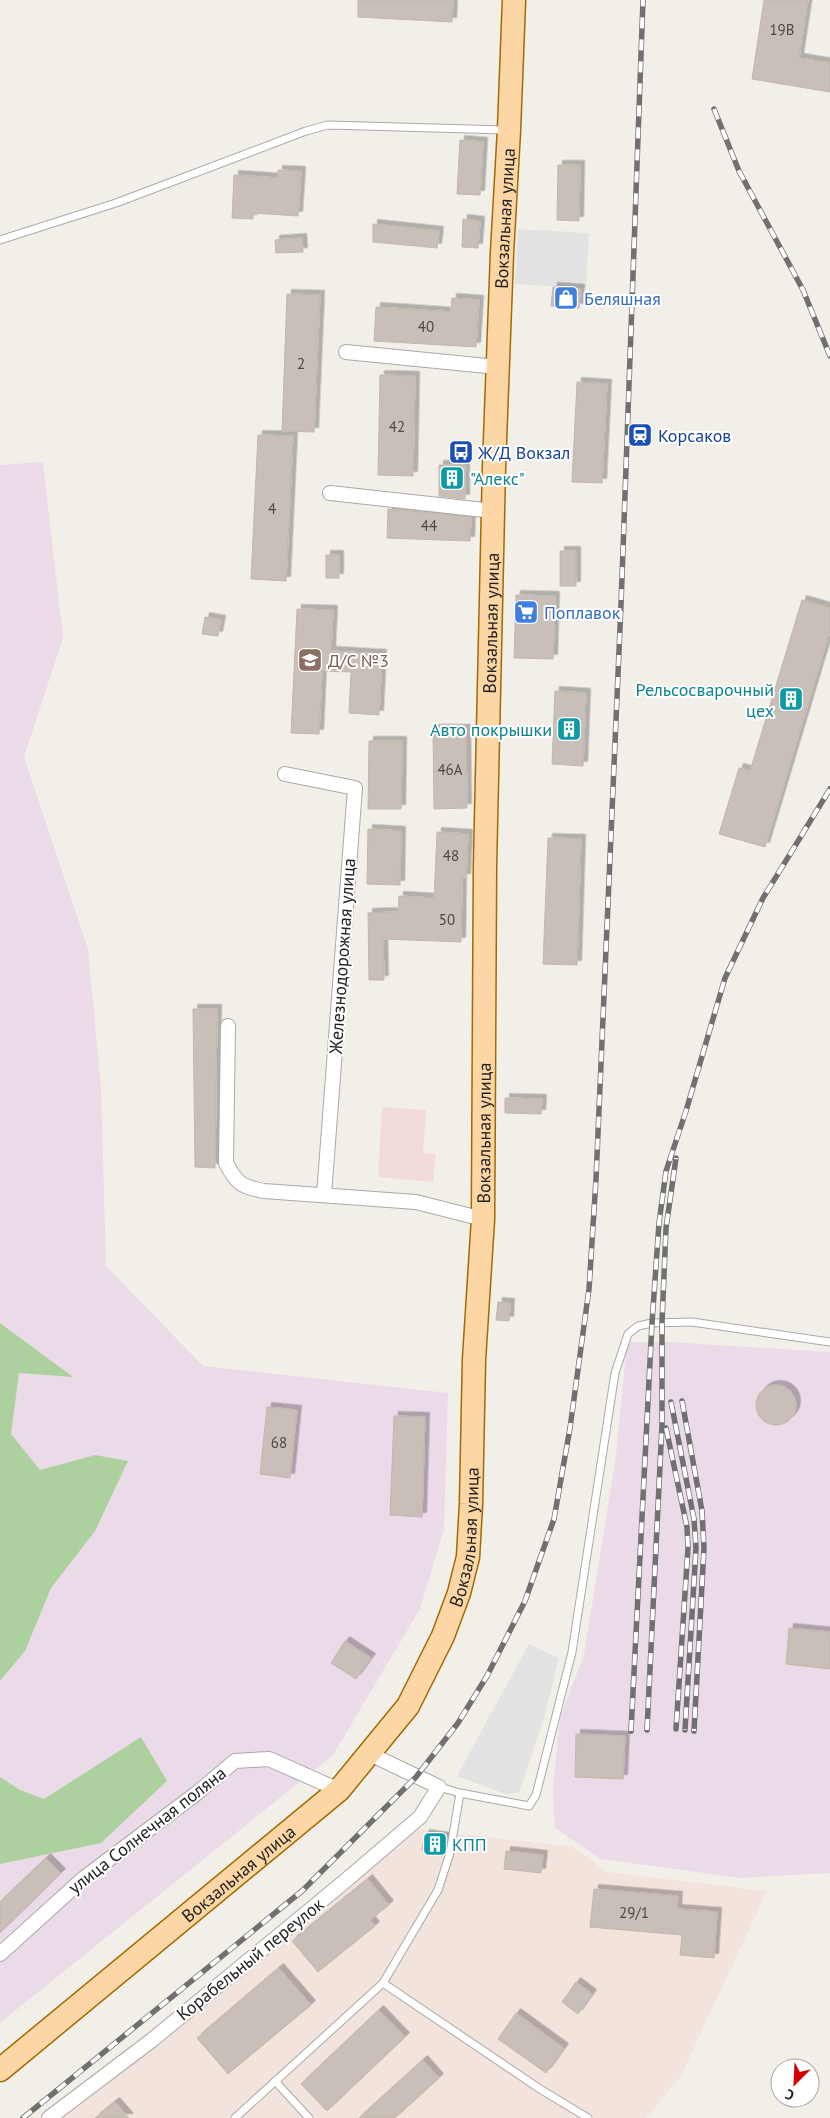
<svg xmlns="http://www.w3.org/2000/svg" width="830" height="2118" font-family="'PT Sans',sans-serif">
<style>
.commercial{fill:#f2dad9}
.industrial{fill:#ebdbe8}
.military{fill:#f3e3dd}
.forest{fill:#add19e}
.parking{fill:#e2e2e2}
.building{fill:#c7bfb8;stroke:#c4b6ab;filter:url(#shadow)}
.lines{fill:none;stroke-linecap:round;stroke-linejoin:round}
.service-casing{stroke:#a9a9a9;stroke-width:9}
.minor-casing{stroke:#a9a9a9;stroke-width:16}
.primary-casing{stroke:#a06b00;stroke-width:25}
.service{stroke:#fff;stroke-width:7}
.minor{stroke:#fff;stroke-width:14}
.primary{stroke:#fcd6a4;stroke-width:22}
.rail-casing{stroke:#707070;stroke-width:5.5}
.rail{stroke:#fff;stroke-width:4;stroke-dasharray:11;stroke-linecap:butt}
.labels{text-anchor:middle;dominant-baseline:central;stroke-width:4;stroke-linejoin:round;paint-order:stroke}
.number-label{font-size:15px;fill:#4b4948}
.street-label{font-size:18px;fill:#222;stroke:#fff}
.shop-label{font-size:18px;fill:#366cbe;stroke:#fff;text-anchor:start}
.transit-label{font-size:18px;fill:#164399;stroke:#fff;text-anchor:start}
.culture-label{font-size:18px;fill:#0d838f;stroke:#fff;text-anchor:start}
.education-label{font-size:18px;fill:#785e54;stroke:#fff;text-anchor:start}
</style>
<defs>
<filter id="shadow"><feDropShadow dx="4.5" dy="-4.5" stdDeviation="0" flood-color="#0004"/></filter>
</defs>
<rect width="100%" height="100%" fill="#f2efe9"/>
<!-- commercial -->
<path class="commercial" d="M382,1107L426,1110L423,1153L436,1154L433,1182L378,1177Z"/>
<!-- industrial -->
<path class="industrial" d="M43,462L63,638L24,757L88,949L101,1088L106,1266L203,1366L448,1393L444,1529L420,1609L333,1755L0,2023V465Z
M627,1342H668L830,1352V1873L741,1878L601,1859L555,1828L553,1788L560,1717L584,1655L616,1456Z"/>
<!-- military -->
<path class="military" d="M418,1829L573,1847L607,1872L767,1891L681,2076L646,2118H58L282,1942Z"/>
<!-- forest -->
<path class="forest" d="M0,1323L73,1377L19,1373L11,1434L40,1470L95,1455L128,1461L95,1531L51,1588L25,1651L0,1681Z
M141,1737L167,1781L101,1843L0,1864V1777L20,1790L44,1799Z"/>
<!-- parking -->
<path class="parking" d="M518,229L589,233L586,288L515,284Z
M529,1644L559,1658L545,1714L519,1793L506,1794L457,1776Z"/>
<!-- building -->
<path class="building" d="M358,0H453L452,22L358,17Z
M764,0H808L799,58L830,63V92L752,79Z
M460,140L483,142L480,195L457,194Z
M558,165H580L579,221L557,220Z
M278,170L301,171L298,216L253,213V219L232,218L234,175L278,178Z
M463,219L480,221L478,248L462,247Z
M373,224L439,231L437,248L373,242Z
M302,238L303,252L276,253L275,240Z
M553,287L580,289L579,308L551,306Z
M287,294L320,295L314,432L282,431Z
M452,298L479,300L476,347L374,341L376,307L451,312Z
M380,375L415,376L413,476L378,475Z
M577,382L607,384L602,483L572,482Z
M258,435L293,436L286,581L251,579Z
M439,465H465V499L439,496Z
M388,509L471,517L470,541L387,538Z
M560,551H576V586H560Z
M326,555H339V578H326Z
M516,595L555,596L553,659L514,658Z
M802,600L830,608V631L765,847L719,834L739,768L750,771Z
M297,609L333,610L331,651L382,654L379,715L349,713L351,672L322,671L319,734L291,733Z
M205,617L221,620L218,636L202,634Z
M555,691L586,693L583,766L552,764Z
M433,729H466L467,808L434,809Z
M369,741H402L401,809H368Z
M368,829L401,831L400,885L367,884Z
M437,832L468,834L466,878H462L461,942L383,939L384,980H369L368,913L398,912L399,896L434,898Z
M548,838L581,839L577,965L543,964Z
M193,1009H217L215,1168L195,1167Z
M505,1098L542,1099L541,1114L505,1113Z
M498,1302L510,1303L509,1321L496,1320Z
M756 1405a20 20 0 1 1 40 0a20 20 0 1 1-40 0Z
M267,1407L297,1410L290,1478L260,1474Z
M394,1416L425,1417L422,1517L390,1515Z
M789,1628L830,1632V1669L786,1664Z
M345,1641L371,1658L356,1679L331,1663Z
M576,1734L625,1736L623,1779L575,1777Z
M425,1834L447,1837L444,1853L422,1850Z
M506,1851L543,1855L541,1873L504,1869Z
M46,1858L61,1873L0,1933V1902Z
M368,1879L389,1905L370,1920L375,1926L318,1972L292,1941Z
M594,1889L678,1896L677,1909L717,1912L714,1958L680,1955L682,1935L590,1927Z
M279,1968L311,2005L228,2074L197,2038Z
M576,1982L592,1994L578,2014L562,2002Z
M379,2010L405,2037L327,2111L301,2084Z
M516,2013L564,2048L546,2073L498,2039Z
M423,2060L439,2078L395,2118H359Z
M115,2102L129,2118H95Z"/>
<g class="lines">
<defs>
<path id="service" d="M0,240L116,203L306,131L328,125L505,130
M460,1793L529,1806L536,1795L572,1652L615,1373L628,1334L638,1326L652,1323L692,1322L830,1342
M383,1983L540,2089L588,2118
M275,2081L309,2118
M235,2118L383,1983L438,1890L450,1853L460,1793L439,1787"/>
<path id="minor" d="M346,352L497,367
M330,493L493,511
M285,774L355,788L324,1195
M228,1026L226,1163C236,1183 242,1187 264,1191L416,1202L483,1219
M0,1954L84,1878L197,1793L235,1761L269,1759L339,1790
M49,2118L152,2040L344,1882L420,1817L439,1787L370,1754"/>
<g id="primary">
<path id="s1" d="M0,2070L339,1790L408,1706L443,1636L459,1593L468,1557L471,1504L474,1360L483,1219L485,866L494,467L502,253L509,130L514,0"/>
</g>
</defs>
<!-- service casing -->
<use href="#service" class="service-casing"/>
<!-- minor casing -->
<use href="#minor" class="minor-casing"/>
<!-- primary casing -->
<use href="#primary" class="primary-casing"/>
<!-- service -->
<use href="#service" class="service"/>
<!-- minor -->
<use href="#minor" class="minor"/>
<!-- primary -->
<use href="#primary" class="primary"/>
<defs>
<path id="rail" d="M714,109L739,171L803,290L830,356
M682,1401L702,1511L704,1548L694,1731
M671,1402L694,1519L696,1548L685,1730
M666,1428L687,1527L688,1548L676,1729
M647,1730L662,1425V1322L666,1228L676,1158
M631,1731L652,1323L659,1223L666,1171L686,1111L725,978L763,898L830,789
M23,2118L302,1891L416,1777L458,1723L487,1676L525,1601L554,1519L570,1428L589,1289L596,1179L621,605L643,0"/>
</defs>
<!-- rail casing -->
<use href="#rail" class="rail-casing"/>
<!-- rail -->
<use href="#rail" class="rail"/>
</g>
<!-- icons -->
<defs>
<symbol id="shop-square" viewBox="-11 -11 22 22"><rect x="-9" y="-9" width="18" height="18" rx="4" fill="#3f7fe0" stroke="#fff"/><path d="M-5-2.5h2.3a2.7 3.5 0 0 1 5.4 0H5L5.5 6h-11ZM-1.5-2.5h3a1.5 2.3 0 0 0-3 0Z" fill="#fff"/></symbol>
<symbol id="station-square" viewBox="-11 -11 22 22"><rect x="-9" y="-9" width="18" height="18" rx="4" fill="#1a4fb4" stroke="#fff"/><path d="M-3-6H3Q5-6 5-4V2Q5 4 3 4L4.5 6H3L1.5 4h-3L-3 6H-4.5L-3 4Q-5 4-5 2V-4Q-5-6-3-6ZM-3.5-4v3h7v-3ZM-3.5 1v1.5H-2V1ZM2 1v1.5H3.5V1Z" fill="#fff"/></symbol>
<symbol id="bus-square" viewBox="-11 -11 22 22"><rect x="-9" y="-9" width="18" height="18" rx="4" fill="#1a4fb4" stroke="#fff"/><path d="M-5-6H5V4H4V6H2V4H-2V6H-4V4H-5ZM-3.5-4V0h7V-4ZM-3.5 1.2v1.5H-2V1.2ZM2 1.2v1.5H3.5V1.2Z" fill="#fff"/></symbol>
<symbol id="building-square" viewBox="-11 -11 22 22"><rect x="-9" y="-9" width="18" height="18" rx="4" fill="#0f9aa8" stroke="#fff"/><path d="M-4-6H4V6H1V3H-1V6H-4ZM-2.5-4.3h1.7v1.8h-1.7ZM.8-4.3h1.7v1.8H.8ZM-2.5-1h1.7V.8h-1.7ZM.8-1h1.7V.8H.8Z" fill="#fff"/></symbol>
<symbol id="supermarket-square" viewBox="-11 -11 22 22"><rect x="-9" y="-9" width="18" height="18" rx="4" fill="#3f7fe0" stroke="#fff"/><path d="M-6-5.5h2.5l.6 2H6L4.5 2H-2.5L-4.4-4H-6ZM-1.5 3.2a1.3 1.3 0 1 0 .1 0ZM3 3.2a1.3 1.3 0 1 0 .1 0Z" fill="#fff"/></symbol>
<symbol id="school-square" viewBox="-11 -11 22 22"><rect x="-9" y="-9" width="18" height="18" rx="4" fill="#8d6e63" stroke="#fff"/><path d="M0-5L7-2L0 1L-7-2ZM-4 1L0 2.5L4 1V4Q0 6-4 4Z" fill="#fff"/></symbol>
</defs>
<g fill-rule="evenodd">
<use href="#shop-square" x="552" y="284" width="28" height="28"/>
<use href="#station-square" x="626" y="421" width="28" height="28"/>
<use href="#bus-square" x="447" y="438" width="28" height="28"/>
<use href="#building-square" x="438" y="464" width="28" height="28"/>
<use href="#supermarket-square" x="512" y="598" width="28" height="28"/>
<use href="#school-square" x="296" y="646" width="28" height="28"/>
<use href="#building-square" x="777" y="685" width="28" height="28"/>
<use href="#building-square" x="555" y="715" width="28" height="28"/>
<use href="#building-square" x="421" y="1830" width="28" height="28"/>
</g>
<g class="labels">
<!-- number labels -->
<g class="number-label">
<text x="782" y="29">19В</text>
<text x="426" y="326">40</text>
<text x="301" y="363">2</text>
<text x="397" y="426">42</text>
<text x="272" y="508">4</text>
<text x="429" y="525">44</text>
<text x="450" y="769">46А</text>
<text x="451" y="855">48</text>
<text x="447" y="919">50</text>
<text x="279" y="1442">68</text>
<text x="634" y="1912">29/1</text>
</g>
<!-- street labels -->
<g class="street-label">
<text stroke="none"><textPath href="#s1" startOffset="2049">Вокзальная улица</textPath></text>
<text stroke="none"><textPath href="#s1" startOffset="1644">Вокзальная улица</textPath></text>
<text transform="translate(342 956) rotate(-86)">Железнодорожная улица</text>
<text stroke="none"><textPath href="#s1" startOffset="1134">Вокзальная улица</textPath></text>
<text stroke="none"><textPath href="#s1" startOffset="729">Вокзальная улица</textPath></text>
<text transform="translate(147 1830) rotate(-38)">улица Солнечная поляна</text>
<text stroke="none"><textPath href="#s1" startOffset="309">Вокзальная улица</textPath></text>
<text transform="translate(250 1959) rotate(-39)">Корабельный переулок</text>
</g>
<!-- shop labels -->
<g class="shop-label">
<text x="584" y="298">Беляшная</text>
<text x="544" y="612">Поплавок</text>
</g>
<!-- transit labels -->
<g class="transit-label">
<text x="658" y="435">Корсаков</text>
<text x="478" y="452">Ж/Д Вокзал</text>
</g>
<!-- culture labels -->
<g class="culture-label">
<text x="470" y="478">"Алекс"</text>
<text x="774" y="689" text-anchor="end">Рельсосварочный<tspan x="774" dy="21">цех</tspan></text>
<text x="552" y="729" text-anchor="end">Авто покрышки</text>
<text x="452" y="1844">КПП</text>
</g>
<!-- education labels -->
<g class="education-label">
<text x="328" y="660">Д/С №3</text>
</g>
</g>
<!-- north arrow -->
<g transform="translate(795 2083) rotate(204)"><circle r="24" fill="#ffffff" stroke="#a7a7a7"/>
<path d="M0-4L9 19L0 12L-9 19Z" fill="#d40000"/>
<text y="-8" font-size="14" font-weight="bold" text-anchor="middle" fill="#222222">С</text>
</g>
</svg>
